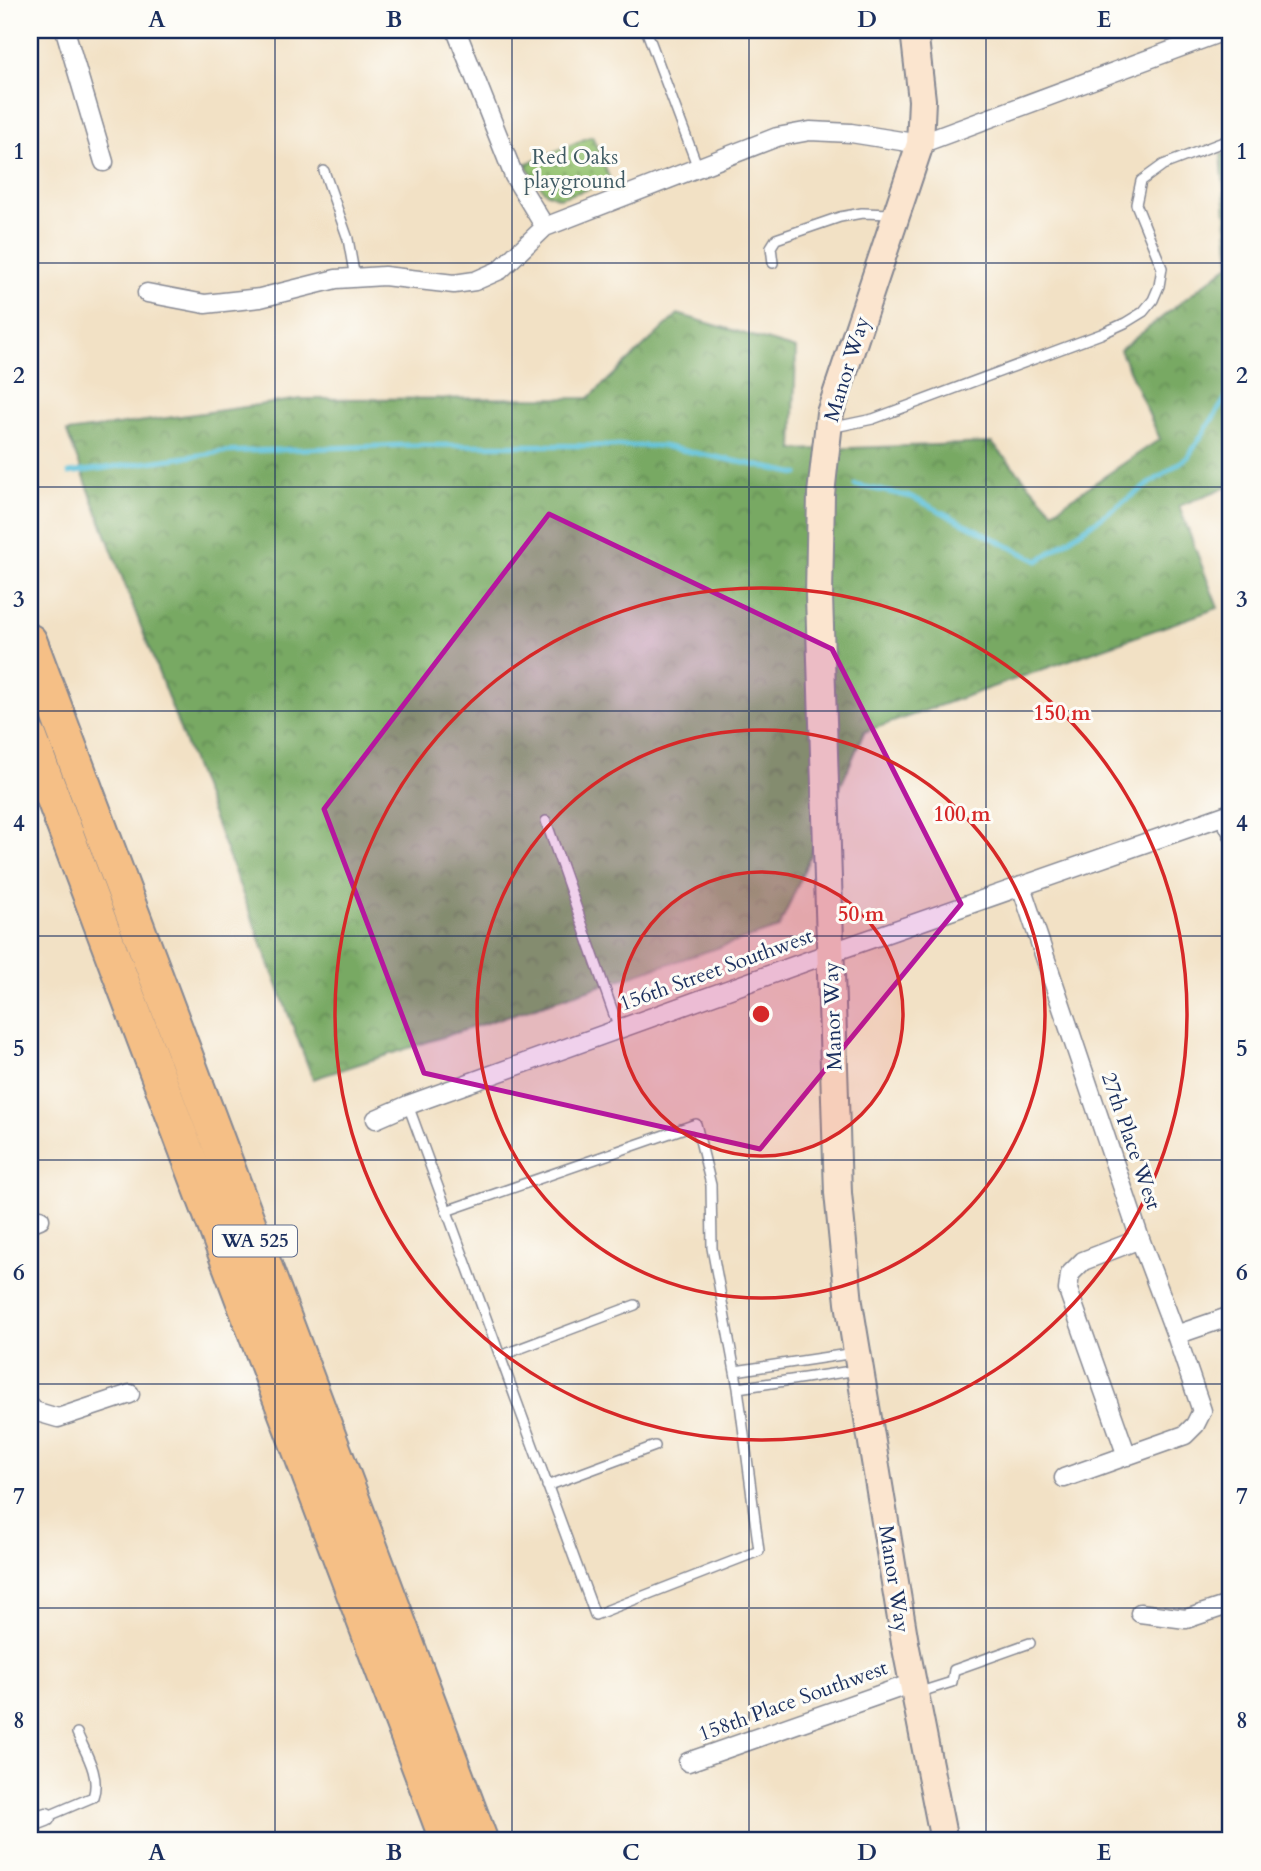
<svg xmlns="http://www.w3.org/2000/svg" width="1261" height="1871" font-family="Cardo,serif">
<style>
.grass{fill:url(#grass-dots);stroke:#587968;stroke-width:2}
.forest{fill:url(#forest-crowns);stroke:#4a6c60;stroke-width:2}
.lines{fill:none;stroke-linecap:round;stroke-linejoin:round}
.stream{stroke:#5bc0d9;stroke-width:5}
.lane-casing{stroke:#868892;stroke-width:12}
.street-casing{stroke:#868892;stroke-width:21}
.secondary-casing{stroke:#868892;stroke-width:30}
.highway-casing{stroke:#868892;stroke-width:37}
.lane{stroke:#fff;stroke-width:9}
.street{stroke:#fff;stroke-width:18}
.secondary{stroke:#fbe5cf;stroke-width:26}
.highway{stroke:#f5bf86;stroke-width:33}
.marked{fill:#b5179e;fill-opacity:0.2;stroke:#b5179e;stroke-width:5;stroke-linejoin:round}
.grid{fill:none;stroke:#1b2f5e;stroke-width:2;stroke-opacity:0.55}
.ring{fill:none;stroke:#d62828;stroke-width:3.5}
.labels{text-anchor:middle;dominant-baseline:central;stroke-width:6;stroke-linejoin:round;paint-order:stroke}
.shield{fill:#fdfcf7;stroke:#5f6c8c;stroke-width:2}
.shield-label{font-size:19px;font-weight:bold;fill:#1b2f5e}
.park-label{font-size:21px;fill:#405b64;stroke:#fdfcf7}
.street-label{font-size:21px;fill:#1b2f5e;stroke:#fdfcf7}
.centre{fill:#d62828;stroke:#fdfcf7;stroke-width:3.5}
.ring-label{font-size:21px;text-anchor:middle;font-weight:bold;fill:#d62828;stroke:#fdfcf7;stroke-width:6;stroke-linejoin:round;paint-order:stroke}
.neatline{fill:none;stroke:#1b2f5e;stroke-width:2.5}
.grid-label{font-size:23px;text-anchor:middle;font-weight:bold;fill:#1b2f5e}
</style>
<defs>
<pattern id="grass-dots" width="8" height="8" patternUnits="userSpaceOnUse" patternTransform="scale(1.75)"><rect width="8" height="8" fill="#95c371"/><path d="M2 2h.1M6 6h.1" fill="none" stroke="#799f60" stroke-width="1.8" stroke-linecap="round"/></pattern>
<pattern id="forest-crowns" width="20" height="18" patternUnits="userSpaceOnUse" patternTransform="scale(1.75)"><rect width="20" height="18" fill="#78a963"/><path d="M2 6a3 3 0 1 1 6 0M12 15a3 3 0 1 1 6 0" fill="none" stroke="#628a55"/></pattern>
</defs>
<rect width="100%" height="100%" fill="#fdfcf7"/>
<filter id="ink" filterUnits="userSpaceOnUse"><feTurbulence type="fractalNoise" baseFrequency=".0143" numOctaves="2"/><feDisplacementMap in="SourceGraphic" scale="14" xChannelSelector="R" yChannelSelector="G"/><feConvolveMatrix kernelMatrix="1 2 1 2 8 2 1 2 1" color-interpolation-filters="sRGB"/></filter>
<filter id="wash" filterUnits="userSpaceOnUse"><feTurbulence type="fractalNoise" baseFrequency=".00686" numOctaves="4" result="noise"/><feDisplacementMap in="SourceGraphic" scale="28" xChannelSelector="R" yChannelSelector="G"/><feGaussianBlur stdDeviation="1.57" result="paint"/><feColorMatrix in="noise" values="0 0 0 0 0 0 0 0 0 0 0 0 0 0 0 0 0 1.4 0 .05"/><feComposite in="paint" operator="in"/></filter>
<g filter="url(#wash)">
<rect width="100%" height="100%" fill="#f2e1c5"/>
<!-- grass -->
<path class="grass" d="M592,136L611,182L559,198L545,192L525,164Z"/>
<!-- forest -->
<path class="forest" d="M1221,154H1231V485L1179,506L1218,608L864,732L779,928L313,1079L67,432L301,399L589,398L678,314L796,349L793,450L992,443L1053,511L1160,439L1120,350L1230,264Z"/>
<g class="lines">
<!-- stream -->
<path class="stream" d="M69,473L222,452L407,445L662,446L798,474
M855,485L912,497L1038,561L1188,457L1231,390"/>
</g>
</g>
<g filter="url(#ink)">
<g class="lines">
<defs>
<path id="lane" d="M647,32L698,168
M324,171L348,239L355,278
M773,263L771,247L776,239L840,217L862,213L892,214
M830,428L873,419L1101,334L1125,323L1143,312L1153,300L1159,286L1162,268L1136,204L1141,181L1163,165L1231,139
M1219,817L1231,840
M546,821L619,1029
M408,1105L595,1615L759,1551L738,1388L712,1248L711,1185L696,1124L446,1211
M500,1356L635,1305
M735,1371L855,1353
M738,1388L858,1370
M547,1486L655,1446
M917,1693L952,1682L954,1670L1030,1643
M46,1817L93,1797C101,1776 85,1752 77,1733"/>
<path id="street" d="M65,30L104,162
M456,30L514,176L545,227
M147,293L205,304L260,298L336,279L384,276L454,284L475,281L500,270L545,227L777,137L810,131L851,133L920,144L1227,30
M1021,886L1140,1239L1176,1335L1202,1411L1195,1425L1185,1435L1064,1478
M376,1119L408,1105L830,953L1231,813
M30,1223L40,1219
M1176,1335L1231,1316
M30,1406L34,1411L58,1418L130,1394
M1127,1456L1068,1290L1070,1274L1083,1261L1140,1239
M1140,1613L1186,1619L1231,1604
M688,1762L913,1683
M30,1823L46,1817"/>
<path id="secondary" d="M914,30L922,100L920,144L830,413L821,494L819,596L838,1193L849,1303L905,1643L944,1841"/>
<path id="highway" d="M30,641L481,1841
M30,737L447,1841"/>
</defs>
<!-- lane casing -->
<use href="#lane" class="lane-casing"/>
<!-- street casing -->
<use href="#street" class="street-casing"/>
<!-- secondary casing -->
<use href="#secondary" class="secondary-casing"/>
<!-- highway casing -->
<use href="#highway" class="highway-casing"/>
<!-- lane -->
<use href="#lane" class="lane"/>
<!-- street -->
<use href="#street" class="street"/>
<!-- secondary -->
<use href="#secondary" class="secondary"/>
<!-- highway -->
<use href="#highway" class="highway"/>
</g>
</g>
<!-- marked area -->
<path class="marked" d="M549,514L832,649L961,904L760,1149L424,1073L324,809Z"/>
<!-- grid -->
<path class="grid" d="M275,30V1841M512,30V1841M749,30V1841M986,30V1841M30,263H1231M30,487H1231M30,711H1231M30,936H1231M30,1160H1231M30,1384H1231M30,1608H1231"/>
<!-- distance rings -->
<circle cx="761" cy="1014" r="142" fill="#d62828" fill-opacity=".12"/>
<g class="ring">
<circle cx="761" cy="1014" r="142"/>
<circle cx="761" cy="1014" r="284"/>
<circle cx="761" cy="1014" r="426"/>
</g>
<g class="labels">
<!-- shield labels -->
<rect class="shield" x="213" y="1225.5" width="84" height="31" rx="5"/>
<g class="shield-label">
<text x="255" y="1241">WA 525</text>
</g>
<!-- park labels -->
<g class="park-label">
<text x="575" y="157">Red Oaks<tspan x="575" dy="24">playground</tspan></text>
</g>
<!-- street labels -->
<g class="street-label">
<text transform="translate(847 369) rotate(-73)">Manor Way</text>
<text transform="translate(716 970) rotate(-20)">156th Street Southwest</text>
<text transform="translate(833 1016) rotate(-92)">Manor Way</text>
<text transform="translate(1131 1141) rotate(71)">27th Place West</text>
<text transform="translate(894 1579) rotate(81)">Manor Way</text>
<text transform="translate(793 1701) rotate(-20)">158th Place Southwest</text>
</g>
</g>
<circle cx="761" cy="1014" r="10" class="centre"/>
<g class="ring-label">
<text x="1062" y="720">150 m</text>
<text x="962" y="821">100 m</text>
<text x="861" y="921">50 m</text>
</g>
<!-- margin -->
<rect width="1261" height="1871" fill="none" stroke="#fdfcf7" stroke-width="77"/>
<rect x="38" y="38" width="1184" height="1794" class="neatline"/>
<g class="grid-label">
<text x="157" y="27">A</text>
<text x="394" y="27">B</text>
<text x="631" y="27">C</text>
<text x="867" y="27">D</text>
<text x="1104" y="27">E</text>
<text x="19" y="159">1</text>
<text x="1242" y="159">1</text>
<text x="19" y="383">2</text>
<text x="1242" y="383">2</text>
<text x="19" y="607">3</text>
<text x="1242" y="607">3</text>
<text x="19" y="831">4</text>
<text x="1242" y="831">4</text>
<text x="19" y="1056">5</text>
<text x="1242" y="1056">5</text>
<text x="19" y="1280">6</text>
<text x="1242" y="1280">6</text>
<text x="19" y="1504">7</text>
<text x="1242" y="1504">7</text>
<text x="19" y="1728">8</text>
<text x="1242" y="1728">8</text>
<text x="157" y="1860">A</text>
<text x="394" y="1860">B</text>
<text x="631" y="1860">C</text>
<text x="867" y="1860">D</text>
<text x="1104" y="1860">E</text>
</g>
</svg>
